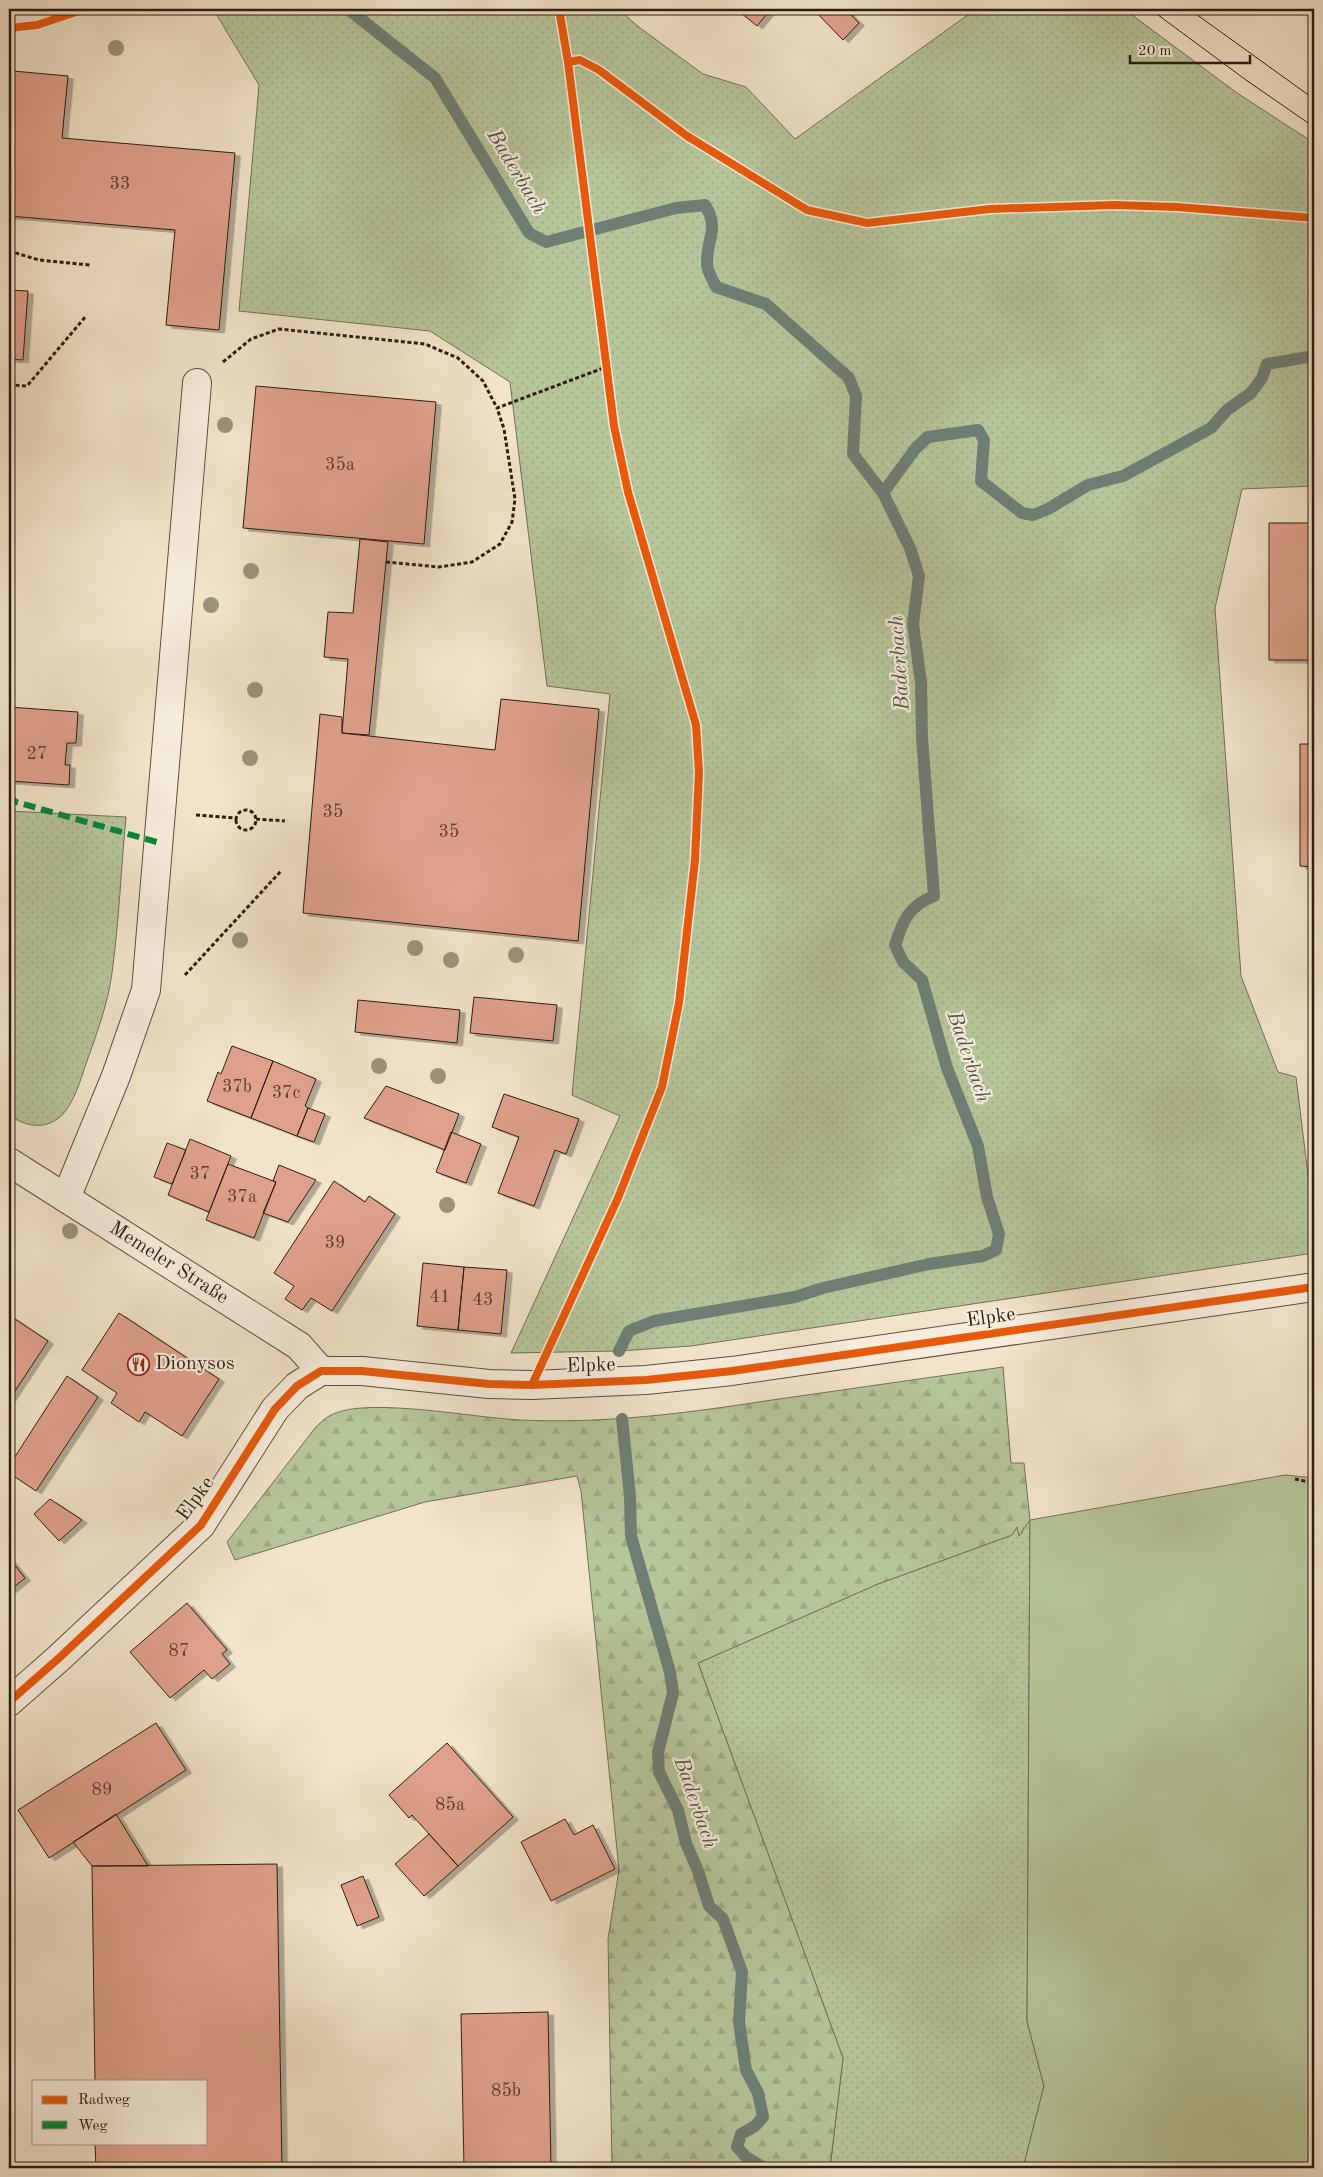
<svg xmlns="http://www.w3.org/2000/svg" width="1323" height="2177" font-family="'Old Standard TT',serif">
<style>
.grass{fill:url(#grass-dots);stroke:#717154}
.forest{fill:url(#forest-firs);stroke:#717154}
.garden{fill:#b6c59a;stroke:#717154}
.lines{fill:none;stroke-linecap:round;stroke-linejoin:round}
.stream{stroke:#6f7e75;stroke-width:12}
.building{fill:#e0a18c;stroke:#2c1d0e;filter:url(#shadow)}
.minor-casing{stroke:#5e4f3d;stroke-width:30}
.path{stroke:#2c1d0e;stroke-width:3;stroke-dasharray:4 2.5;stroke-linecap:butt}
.minor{stroke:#f7eddd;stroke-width:28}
.tram{stroke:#2c1d0e;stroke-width:1}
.quiet{stroke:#00873e;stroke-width:6;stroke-dasharray:12 6;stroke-linecap:butt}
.cycleway-casing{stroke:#f7eddd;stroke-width:11}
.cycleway{stroke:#e8590c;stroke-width:8}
.tree{fill:#9c927a}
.labels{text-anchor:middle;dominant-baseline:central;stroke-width:4.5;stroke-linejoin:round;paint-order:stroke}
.number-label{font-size:18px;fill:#593e2e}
.street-label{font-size:20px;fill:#2c1d0e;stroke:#f7eddd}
.poi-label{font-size:20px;fill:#2c1d0e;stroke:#f7eddd;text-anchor:start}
.water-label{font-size:21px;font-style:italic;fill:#53554a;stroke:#f7eddd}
</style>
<defs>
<pattern id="grass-dots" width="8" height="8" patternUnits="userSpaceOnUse" patternTransform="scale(1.25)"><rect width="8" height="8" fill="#b6c59a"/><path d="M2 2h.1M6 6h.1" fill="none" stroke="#9da984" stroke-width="1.8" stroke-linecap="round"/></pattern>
<pattern id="forest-firs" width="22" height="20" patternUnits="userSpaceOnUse" patternTransform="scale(1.25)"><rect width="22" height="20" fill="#b6c59a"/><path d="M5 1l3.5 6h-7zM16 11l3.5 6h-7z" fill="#9da984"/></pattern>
<filter id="shadow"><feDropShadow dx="5.5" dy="3" stdDeviation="0" flood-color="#0004"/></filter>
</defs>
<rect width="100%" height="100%" fill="#f2e4ca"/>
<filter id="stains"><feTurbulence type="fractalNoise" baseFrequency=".004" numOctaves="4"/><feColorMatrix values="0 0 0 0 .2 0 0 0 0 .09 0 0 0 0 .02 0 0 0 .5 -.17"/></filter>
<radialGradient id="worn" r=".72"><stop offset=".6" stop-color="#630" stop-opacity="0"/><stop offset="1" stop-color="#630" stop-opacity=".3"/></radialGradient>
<!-- grass -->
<path class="grass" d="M213,9H618L640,28L703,74L746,87L795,139L976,9H1124L1237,93L1314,143V486L1242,489L1215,608L1241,976L1278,1072L1296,1077L1314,1224V1253L691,1346L619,1351L511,1353L620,1116L572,1095L610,694L547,686L510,382L430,331L239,311L259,85Z
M9,811L126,817C121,869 119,922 112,973C108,1003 97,1033 87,1061C81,1078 74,1104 61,1116C44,1131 25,1126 9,1115Z
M1030,1520L1027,2021L1044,2086L1023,2168H830L843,2058L698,1663L878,1584L1012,1535L1017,1527L1019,1535Z"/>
<!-- forest -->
<path class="forest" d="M1003,1367L1011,1463H1024L1030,1520L1019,1536L1017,1527L1012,1535L878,1584L698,1663L843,2058L830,2168H612L608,1939L619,1870L581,1491L577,1476L425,1502L235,1560L227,1542L315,1428C320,1423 326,1417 333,1414C370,1397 475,1418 520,1420C605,1424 688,1413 772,1400C849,1389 926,1378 1003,1367Z"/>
<!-- garden -->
<path class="garden" d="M1285,1475L1314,1478V2168H1023L1044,2086L1027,2021L1030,1520Z"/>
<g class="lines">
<!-- stream -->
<path class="stream" d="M348,9L435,78L529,233L546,242L676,208L705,205C720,229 706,240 707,264C707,271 713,280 716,287L766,304L849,378L856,396L853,454L883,493L910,548L919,576L913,624L921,682L922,738L934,896C909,906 903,920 895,945L903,962L922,980L947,1068L978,1146L987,1197L999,1234L996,1250L983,1256L929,1264L823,1288L795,1297L654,1321L629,1331L619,1351
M883,493L915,449L928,437L978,430L984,440L981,481L1022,513L1033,515L1048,509L1088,485L1123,476L1211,428L1227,410L1251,393L1262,378L1267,364L1314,356
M622,1419L630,1496L631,1536L670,1672L673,1693L658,1752L659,1772L678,1810L686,1843L698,1871L709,1906L723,1919L742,1972L739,2022L746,2070L758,2093L763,2117L755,2126L741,2134L737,2147L746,2157L764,2168"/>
</g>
<!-- building -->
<path class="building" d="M736,9H771L757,26Z
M813,9H845L859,23L843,40Z
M13,71L68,76L62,138L235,153L219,330L166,325L175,230L9,216V116Z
M9,290L28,291L23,360L9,359Z
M256,386L436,402L424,544L243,528Z
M1269,523H1314V660H1269Z
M360,539L388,542L369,735L342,733L348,659L324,657L328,612L353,613Z
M501,699L599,709L578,941L303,913L320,714L342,717V733L495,750Z
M9,707L78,712L76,743H67L65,765H70L69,785L9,781Z
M1300,744H1314V867L1300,866Z
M1312,964H1314V1038H1311Z
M474,997L557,1005L553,1041L470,1033Z
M358,1000L460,1010L457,1043L355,1032Z
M232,1046L273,1061L251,1118L207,1101L218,1072L221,1074Z
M273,1061L316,1079L305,1106L308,1108L297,1136L251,1118Z
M386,1086L459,1114L445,1150L364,1118Z
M504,1094L579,1119L566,1154L555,1150L534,1206L498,1193L519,1137L492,1127Z
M308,1108L325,1114L314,1142L297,1136Z
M451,1132L481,1144L466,1183L436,1172Z
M190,1139L231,1156L209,1212L168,1195Z
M167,1143L186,1150L172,1184L154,1177Z
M228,1164L276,1182L254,1238L206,1220Z
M279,1165L316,1180L288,1222L263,1213L276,1182L273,1181Z
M334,1181L365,1202L369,1196L395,1214L332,1311L311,1298L302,1310L285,1299L294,1286L274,1273Z
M423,1263L464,1267L458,1330L417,1326Z
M464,1267L507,1270L501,1334L458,1330Z
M119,1313L219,1379L182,1436L145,1412L139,1422L111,1403L117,1393L82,1370Z
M9,1315L48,1341L9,1400Z
M67,1376L98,1397L36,1491L9,1473V1466Z
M50,1499L82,1520L59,1541L34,1514Z
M9,1558L25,1578L9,1591Z
M187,1603L227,1650L222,1654L230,1664L212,1679L204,1670L170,1698L130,1652Z
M156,1723L186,1770L49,1858L18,1810Z
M447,1743L513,1817L458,1866L412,1815L409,1818L389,1795Z
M116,1814L148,1866H92L73,1842Z
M565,1819L574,1835L593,1825L615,1869L551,1901L521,1842Z
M429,1834L458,1866L424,1896L395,1864Z
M277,1864L282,2168H96L95,2143H206V2081H95L92,1866Z
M363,1876L379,1917L357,1926L341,1885Z
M548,2012L551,2168H464L461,2014Z"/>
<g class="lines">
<defs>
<g id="minor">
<path id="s1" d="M9,1162L299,1346L321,1371"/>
<path d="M66,1198L116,1076L146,990L197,383"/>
<path d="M9,1702L59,1658L201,1525L275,1409L297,1386L321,1371H362L489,1384L532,1385L646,1380L732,1371L1314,1287"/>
</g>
</defs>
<!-- minor casing -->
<use href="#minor" class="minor-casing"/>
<!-- path -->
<path class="path" d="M9,251L39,260L90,265
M223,362L251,339L279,329L425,344L458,358L483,381L497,408L606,367
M9,385L27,386L86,316
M386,562L439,567L472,562L500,544L512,522L515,499L504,429L497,408
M236 820a10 10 0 1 1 20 0a10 10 0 1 1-20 0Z
M196,815L235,818
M256,819L285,821
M185,975L281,871
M1295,1479L1314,1483"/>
<!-- minor -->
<use href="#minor" class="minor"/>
<!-- tram -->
<path class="tram" d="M1150,9L1246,80L1314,127
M1189,9L1314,99"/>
<!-- quiet -->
<path class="quiet" d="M9,795L16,802L160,843"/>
<defs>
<path id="cycleway" d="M9,28L37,25L85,9
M568,62L580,60L599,70L687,136L807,210L867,223L990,209L1115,205L1177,207L1314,218
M532,1385L618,1198L662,1087L679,1003L695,860L699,772L696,725L628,492L614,426L568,62L559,9
M9,1702L59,1658L201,1525L275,1409L297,1386L321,1371H362L489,1384L532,1385L646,1380L732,1371L1314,1287"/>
</defs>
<!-- cycleway casing -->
<use href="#cycleway" class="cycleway-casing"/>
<!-- cycleway -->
<use href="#cycleway" class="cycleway"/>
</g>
<!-- trees -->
<g class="tree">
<circle cx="116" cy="48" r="8"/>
<circle cx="225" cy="425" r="8"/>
<circle cx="251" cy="571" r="8"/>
<circle cx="211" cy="605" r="8"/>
<circle cx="255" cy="690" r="8"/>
<circle cx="250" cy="758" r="8"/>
<circle cx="240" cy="940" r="8"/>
<circle cx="415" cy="948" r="8"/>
<circle cx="516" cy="955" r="8"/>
<circle cx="451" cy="960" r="8"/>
<circle cx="379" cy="1066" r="8"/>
<circle cx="438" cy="1076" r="8"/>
<circle cx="447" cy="1205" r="8"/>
<circle cx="70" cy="1231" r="8"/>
</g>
<!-- icons -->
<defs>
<symbol id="restaurant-ring" viewBox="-11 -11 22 22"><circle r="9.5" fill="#f7eddd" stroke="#8f2418" stroke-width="1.5"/><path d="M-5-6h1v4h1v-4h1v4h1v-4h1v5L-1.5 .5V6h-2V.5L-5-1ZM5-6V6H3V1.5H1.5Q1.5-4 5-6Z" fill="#8f2418"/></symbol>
</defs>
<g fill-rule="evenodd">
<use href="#restaurant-ring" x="126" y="1352" width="25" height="25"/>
</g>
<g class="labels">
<!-- number labels -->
<g class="number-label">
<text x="120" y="184">33</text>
<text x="340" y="465">35a</text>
<text x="37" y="754">27</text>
<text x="333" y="812">35</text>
<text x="449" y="832">35</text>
<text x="237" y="1087">37b</text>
<text x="286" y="1093">37c</text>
<text x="200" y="1174">37</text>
<text x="242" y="1197">37a</text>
<text x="335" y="1243">39</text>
<text x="440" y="1297">41</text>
<text x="483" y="1300">43</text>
<text x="179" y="1651">87</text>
<text x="102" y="1790">89</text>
<text x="450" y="1805">85a</text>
<text x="506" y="2091">85b</text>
</g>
<!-- street labels -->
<g class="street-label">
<text stroke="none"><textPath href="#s1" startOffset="189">Memeler Straße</textPath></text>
<text transform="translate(991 1318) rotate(-8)">Elpke</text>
<text transform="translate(591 1366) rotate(-2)">Elpke</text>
<text transform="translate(196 1499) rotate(-54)">Elpke</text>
</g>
<!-- poi labels -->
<g class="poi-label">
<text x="155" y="1364">Dionysos</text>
</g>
<!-- water labels -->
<g class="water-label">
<text transform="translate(516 172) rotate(59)">Baderbach</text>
<text transform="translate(900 663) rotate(-94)">Baderbach</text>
<text transform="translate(968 1057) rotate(71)">Baderbach</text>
<text transform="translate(695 1803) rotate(71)">Baderbach</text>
</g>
</g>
<!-- margin -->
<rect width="1323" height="2177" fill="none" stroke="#f2e4ca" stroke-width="30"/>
<rect x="10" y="10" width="1303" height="2157" fill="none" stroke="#2c1d0e" stroke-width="2.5"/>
<rect x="15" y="15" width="1293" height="2147" fill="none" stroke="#2c1d0e"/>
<!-- legend -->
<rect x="32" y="2080" width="175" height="65" fill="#f7eddd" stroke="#a69a8a"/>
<rect x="42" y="2096" width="25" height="8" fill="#e8590c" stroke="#a69a8a"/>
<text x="78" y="2104" font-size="15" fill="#2c1d0e">Radweg</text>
<rect x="42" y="2121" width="25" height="8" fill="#00873e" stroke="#a69a8a"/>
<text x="78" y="2130" font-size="15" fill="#2c1d0e">Weg</text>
<!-- scale -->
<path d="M1130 55v8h120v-8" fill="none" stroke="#2c1d0e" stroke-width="2.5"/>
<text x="1138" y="55" font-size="15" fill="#2c1d0e" stroke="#f7eddd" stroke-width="4" paint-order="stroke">20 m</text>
<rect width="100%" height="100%" filter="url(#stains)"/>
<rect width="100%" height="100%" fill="url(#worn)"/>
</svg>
